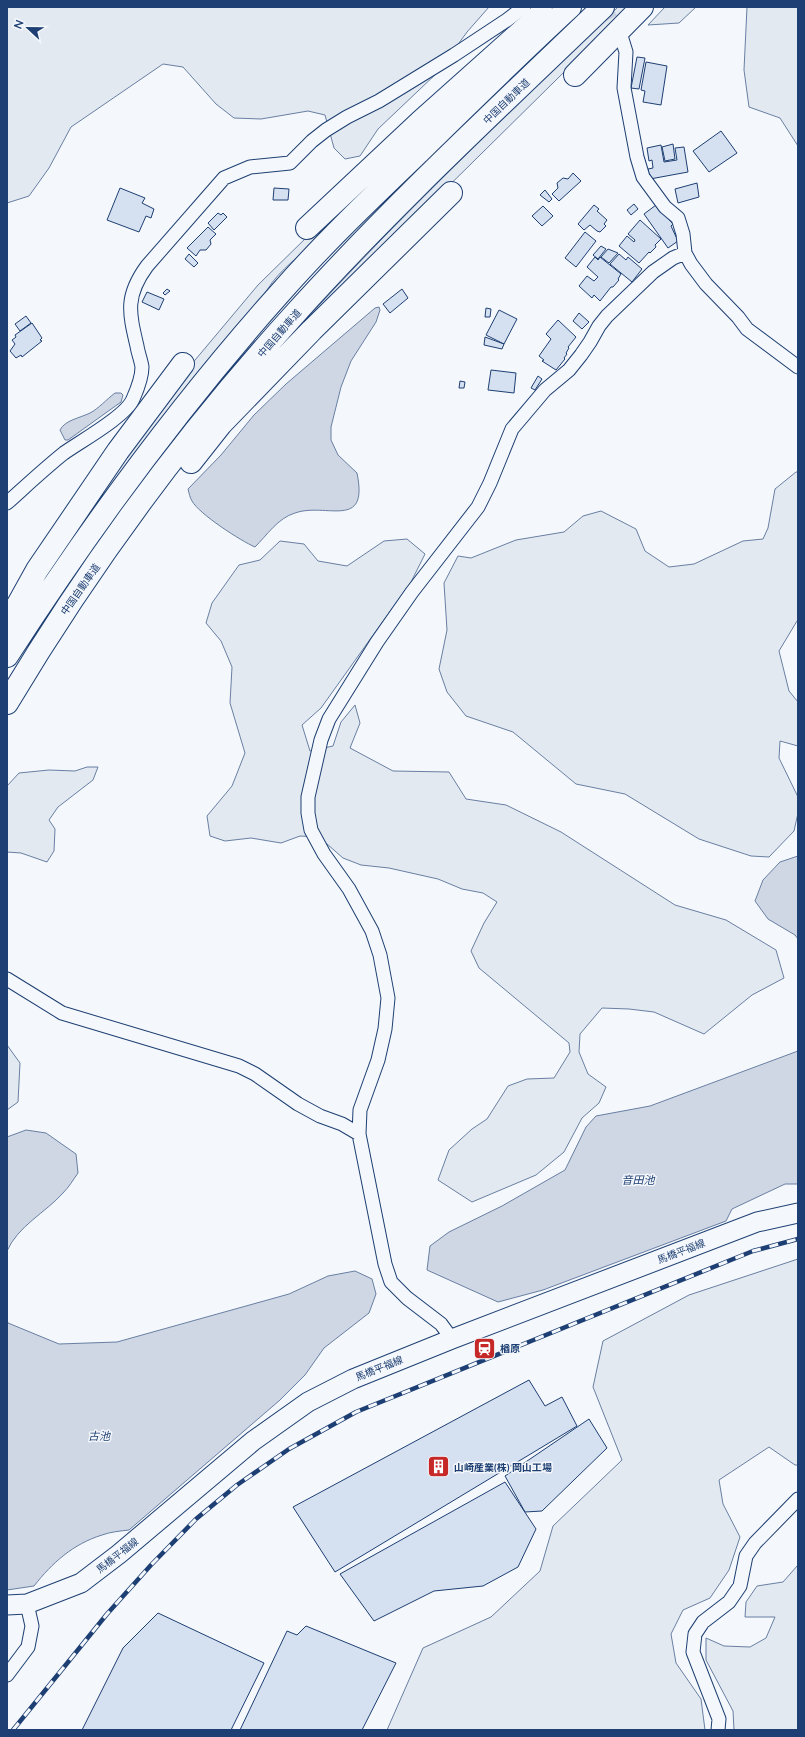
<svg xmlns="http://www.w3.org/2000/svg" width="805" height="1737" font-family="Lato,'Noto Sans JP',sans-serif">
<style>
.green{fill:#e3e9f0;stroke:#687fa3}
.water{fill:#cfd7e4;stroke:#687fa3}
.building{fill:#d5e0f0;stroke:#1d3f73}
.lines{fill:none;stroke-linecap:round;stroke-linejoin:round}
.street-tunnel{stroke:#c9d2e0;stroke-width:13;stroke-dasharray:13 6;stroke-linecap:butt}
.street-casing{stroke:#1d3f73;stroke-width:15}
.secondary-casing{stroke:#1d3f73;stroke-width:21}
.highway-casing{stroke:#1d3f73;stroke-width:24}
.street{stroke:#f4f7fb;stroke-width:13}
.secondary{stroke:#f4f7fb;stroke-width:19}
.highway{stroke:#f4f7fb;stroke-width:22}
.rail-casing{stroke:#1d3f73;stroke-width:4.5}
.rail{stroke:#f4f7fb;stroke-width:3;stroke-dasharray:9;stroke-linecap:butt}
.labels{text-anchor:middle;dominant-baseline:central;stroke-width:3;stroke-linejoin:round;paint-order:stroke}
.street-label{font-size:10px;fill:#1d3f73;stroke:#f4f7fb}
.poi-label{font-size:10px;font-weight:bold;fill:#1d3f73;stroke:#f4f7fb;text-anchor:start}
.water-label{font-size:11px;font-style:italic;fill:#1d3f73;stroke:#f4f7fb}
</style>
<rect width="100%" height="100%" fill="#f4f7fb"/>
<!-- green -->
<path class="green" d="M7,7H489L467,32L438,72L378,129L360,156L345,159L334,148L325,115L308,111L261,119L234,118L216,104L183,67L163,64L71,127L49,168L29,196L7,203Z
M618,7H630L252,380C366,248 493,128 618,7Z
M665,7H696L679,23L648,25Z
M747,7H798V146L780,118L749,107L744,70Z
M364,181L369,188C350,207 332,227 312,244C294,261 273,275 263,298L87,519L37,588L175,384L258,285Z
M796,472H798V622L797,621L779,651L789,691L798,702V746L780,741L779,758L798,797V813L794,831L769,857L751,856L699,839L625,794L576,784L513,732L466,716L447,692L439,669L447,630L444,583L458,556L471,558L516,540L564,532L583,516L601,511L636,529L645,551L669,567L694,564L743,541L763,539L768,528L775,489Z
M407,539L425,554L411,582L321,708L302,725L310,751L333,746L341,722L355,705L360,723L350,748L393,771L449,772L466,799L506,805L561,832L675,905L726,920L776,950L784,978L752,995L704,1034L654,1012L629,1009L602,1008L580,1034L579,1052L588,1074L606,1087L599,1103L582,1118L564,1152L536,1175L472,1202L438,1180L449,1150L472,1129L487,1119L508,1086L527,1079L554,1078L570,1052L569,1043L479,968L471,951L484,923L497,902L483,893L462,889L438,879L389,868L361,865L343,858L319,837L300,836L281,843L251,838L225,841L210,836L207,816L232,786L245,753L230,703L232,667L221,641L206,623L212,603L239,565L260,560L280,541L304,544L318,561L347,566L384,541Z
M87,767H98L93,780L58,807L49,820L55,829L54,851L47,862L21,853L7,852V786L19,773L49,770L75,771Z
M7,1045L20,1063L18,1102L7,1110Z
M798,1259V1465H795L769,1447L719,1480L723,1504L740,1537L729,1570L710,1598L683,1610L671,1634L676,1663L701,1699L705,1730H387L423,1648L491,1617L540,1571L553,1526L622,1460L593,1387L603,1341L689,1295Z
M798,1565V1730H734L733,1711L706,1660V1638L724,1646L750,1647L766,1638L775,1617H745L746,1602L757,1586L783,1582Z"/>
<!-- water -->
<path class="water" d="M379,307L380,310L376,322L351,361L341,387L331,427V440L338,455L357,473C369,531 326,502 295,513C278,518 267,535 255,547C241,541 199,514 192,501C190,498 189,493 188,489L221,455L254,415L286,384L375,308Z
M115,393H121L123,395L121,402L68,440H65L60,430C65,420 80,418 90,413C98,409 107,399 115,393Z
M798,856V939L795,935L768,919L755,901L763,880L780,862Z
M798,1051V1184H785L732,1209L726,1221L543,1290L498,1302L427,1270L430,1246L449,1232L502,1206L565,1170L586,1127L596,1116L650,1106Z
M26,1130L46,1133L76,1154L78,1173C73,1180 69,1187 63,1193C45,1213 18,1226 7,1251V1137Z
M355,1271L372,1279L376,1294L369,1313L324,1348L305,1375L280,1400L129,1530C120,1531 110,1532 102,1535C73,1544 52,1563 34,1586L7,1590V1321L8,1323L59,1344L117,1342L289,1294L328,1276Z"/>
<!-- building -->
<path class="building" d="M637,57L645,58L639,89L631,88Z
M646,62L667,66L661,105L643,102L645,91L641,90Z
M721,131L737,153L709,172L693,151Z
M673,144L675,159L665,161L662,147Z
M661,145L664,162L677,160L675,148L684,147L688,172L650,179L648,169L653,168L652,160L649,161L647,148Z
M573,173L581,181L559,201L552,194L558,188L557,183L563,178L568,179Z
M697,183L699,197L678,203L675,189Z
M120,188L145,198L142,203L154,209L151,218L146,216L139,232L107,220Z
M274,188L289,189L288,200H273Z
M545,190L552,199L549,202L540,195Z
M634,204L638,209L631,215L627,210Z
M594,205L599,209L597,211L607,220L604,224L606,226L600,232L597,231L590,225L584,230L578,224Z
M656,205L673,224L671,226L678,241L668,248L644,214Z
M543,206L553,216L542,226L532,216Z
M218,213L221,215L223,213L227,217L214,230L208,223Z
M640,220L661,239L655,245L656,247L650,253L649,252L639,263L619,246L627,236L634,242L635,240L628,234Z
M208,227L216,234L210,240L211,244L206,250H200L196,256L187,248Z
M585,232L596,241L576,267L565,258Z
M601,246L606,249L598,259L593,255Z
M608,249L618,253L609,263L601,257Z
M189,254L198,263L194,267L185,259Z
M619,254L626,260L628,257L642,269L632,282L610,264Z
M595,257L598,260L600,257L621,274L618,279L619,280L613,287H611L600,301L594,295L592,298L579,286L587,276L594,281L598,277L587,267Z
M167,289L170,291L165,295L163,293Z
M402,289L408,298L390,313L383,304Z
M147,292L164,299L159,310L142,302Z
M486,308L491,309L490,317H485Z
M499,310L517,319L504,344L486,335Z
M579,313L589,322L582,329L573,321Z
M26,316L31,323L20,331L15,324Z
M558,320L576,337L568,347L569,348L566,353L567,354L564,358L565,359L556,370L542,361L544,360L539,356L551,339L546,334Z
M32,323L42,338L40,340L42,341L22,357L21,355L16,358L10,351L15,344L12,340L16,337L15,335Z
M485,337L504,344L502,349L484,345Z
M491,370L516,373L514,393L488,390Z
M538,376L542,379L535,390L531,388Z
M460,381L465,382L464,388H459Z
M529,1380L545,1406L562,1397L577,1426L335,1572L293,1507Z
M589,1419L607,1448L542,1511L525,1512L505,1476Z
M505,1482L536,1529L518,1567L483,1586L434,1591L374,1621L340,1574Z
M158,1613L264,1663L231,1730H82L123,1648Z
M306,1626L396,1663L362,1730H240L287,1631L297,1635Z"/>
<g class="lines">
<!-- street-tunnel -->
<path class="street-tunnel" d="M605,7L620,36"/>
<defs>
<path id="street" d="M622,39L626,52L624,88L637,157L643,177L665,207L678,218L683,234L685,253
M7,503C26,486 44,469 64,453C81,441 126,416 133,399C137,390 142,377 142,367C141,360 138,353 137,346C129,312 125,296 147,266L224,178L250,167L290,163L312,141L326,130L347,117L379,101L454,55L507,20L524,7
M7,979L62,1013L239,1066L255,1074L298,1104L320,1116L342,1124L359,1134
M452,1339L441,1324L407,1298L391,1282L385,1264L359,1134L360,1110L378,1060L385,1029L388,998L380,955L372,931L349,889L324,854L311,830L308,813V797L321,740L329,719L377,642L412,592L478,507L490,483L512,429L545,390L569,370L581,355L590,342L599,326L607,316L653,272L673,258L685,253L691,264L706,284L738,317L747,329L798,367
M7,1675L28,1647L32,1626L27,1604
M718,1730L719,1719L693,1652L695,1634L703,1622L729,1602L740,1586L746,1556L755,1543L798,1499"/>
<path id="secondary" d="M7,1605L27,1604L81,1583L119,1554L253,1441L308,1402L353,1379L452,1339L757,1222L798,1213"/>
<path id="highway" d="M575,75L642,7
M307,228L420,122L542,13
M191,462L221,424L312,330L451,193
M7,624L37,570L118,451L183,364
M7,656C89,529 179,406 280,293C323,244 370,199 417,154C467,105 518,55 570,7
M7,703C89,566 185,435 292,317C390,208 498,108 603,7"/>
</defs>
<!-- street casing -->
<use href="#street" class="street-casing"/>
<!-- secondary casing -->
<use href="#secondary" class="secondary-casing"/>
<!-- highway casing -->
<use href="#highway" class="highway-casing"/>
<!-- street -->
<use href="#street" class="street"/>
<!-- secondary -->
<use href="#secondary" class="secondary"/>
<!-- highway -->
<use href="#highway" class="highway"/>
<defs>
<path id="rail" d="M13,1730L107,1614L151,1565L196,1519L237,1485L289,1449L356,1412L753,1251L798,1239"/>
</defs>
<!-- rail casing -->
<use href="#rail" class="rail-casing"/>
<!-- rail -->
<use href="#rail" class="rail"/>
</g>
<!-- icons -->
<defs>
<symbol id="station-square" viewBox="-11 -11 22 22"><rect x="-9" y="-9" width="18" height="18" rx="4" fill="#c62828" stroke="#f4f7fb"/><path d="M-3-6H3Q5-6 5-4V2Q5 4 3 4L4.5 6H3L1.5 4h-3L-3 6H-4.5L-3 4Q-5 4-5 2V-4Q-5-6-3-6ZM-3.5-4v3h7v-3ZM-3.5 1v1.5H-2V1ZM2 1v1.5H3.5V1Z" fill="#fff"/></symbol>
<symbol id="building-square" viewBox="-11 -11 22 22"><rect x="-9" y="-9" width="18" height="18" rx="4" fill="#c62828" stroke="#f4f7fb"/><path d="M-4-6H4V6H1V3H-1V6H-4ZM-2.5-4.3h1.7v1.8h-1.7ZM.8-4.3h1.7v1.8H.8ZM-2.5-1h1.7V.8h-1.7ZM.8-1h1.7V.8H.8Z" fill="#fff"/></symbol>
</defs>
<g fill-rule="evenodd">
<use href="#station-square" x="472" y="1336" width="25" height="25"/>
<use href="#building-square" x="426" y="1454" width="25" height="25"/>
</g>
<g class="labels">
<!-- street labels -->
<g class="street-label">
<text transform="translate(506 101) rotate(-44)">中国自動車道</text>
<text transform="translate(279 333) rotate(-49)">中国自動車道</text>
<text transform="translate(80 589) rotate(-55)">中国自動車道</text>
<text transform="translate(681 1251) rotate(-21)">馬橋平福線</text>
<text transform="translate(379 1368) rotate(-22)">馬橋平福線</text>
<text transform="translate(117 1555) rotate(-38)">馬橋平福線</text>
</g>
<!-- poi labels -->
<g class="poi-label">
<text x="500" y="1348">楢原</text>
<text x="454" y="1467">山崎産業(株) 岡山工場</text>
</g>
<!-- water labels -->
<g class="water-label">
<text x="638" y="1179">音田池</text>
<text x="99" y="1435">古池</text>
</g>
</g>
<!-- border -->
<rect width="805" height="1737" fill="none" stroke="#1d3f73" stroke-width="16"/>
<!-- north arrow -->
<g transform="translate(28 28) rotate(292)" stroke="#f4f7fb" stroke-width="3" paint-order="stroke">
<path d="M0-3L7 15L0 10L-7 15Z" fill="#1d3f73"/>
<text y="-6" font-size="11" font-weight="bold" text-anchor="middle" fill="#1d3f73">N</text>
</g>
</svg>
